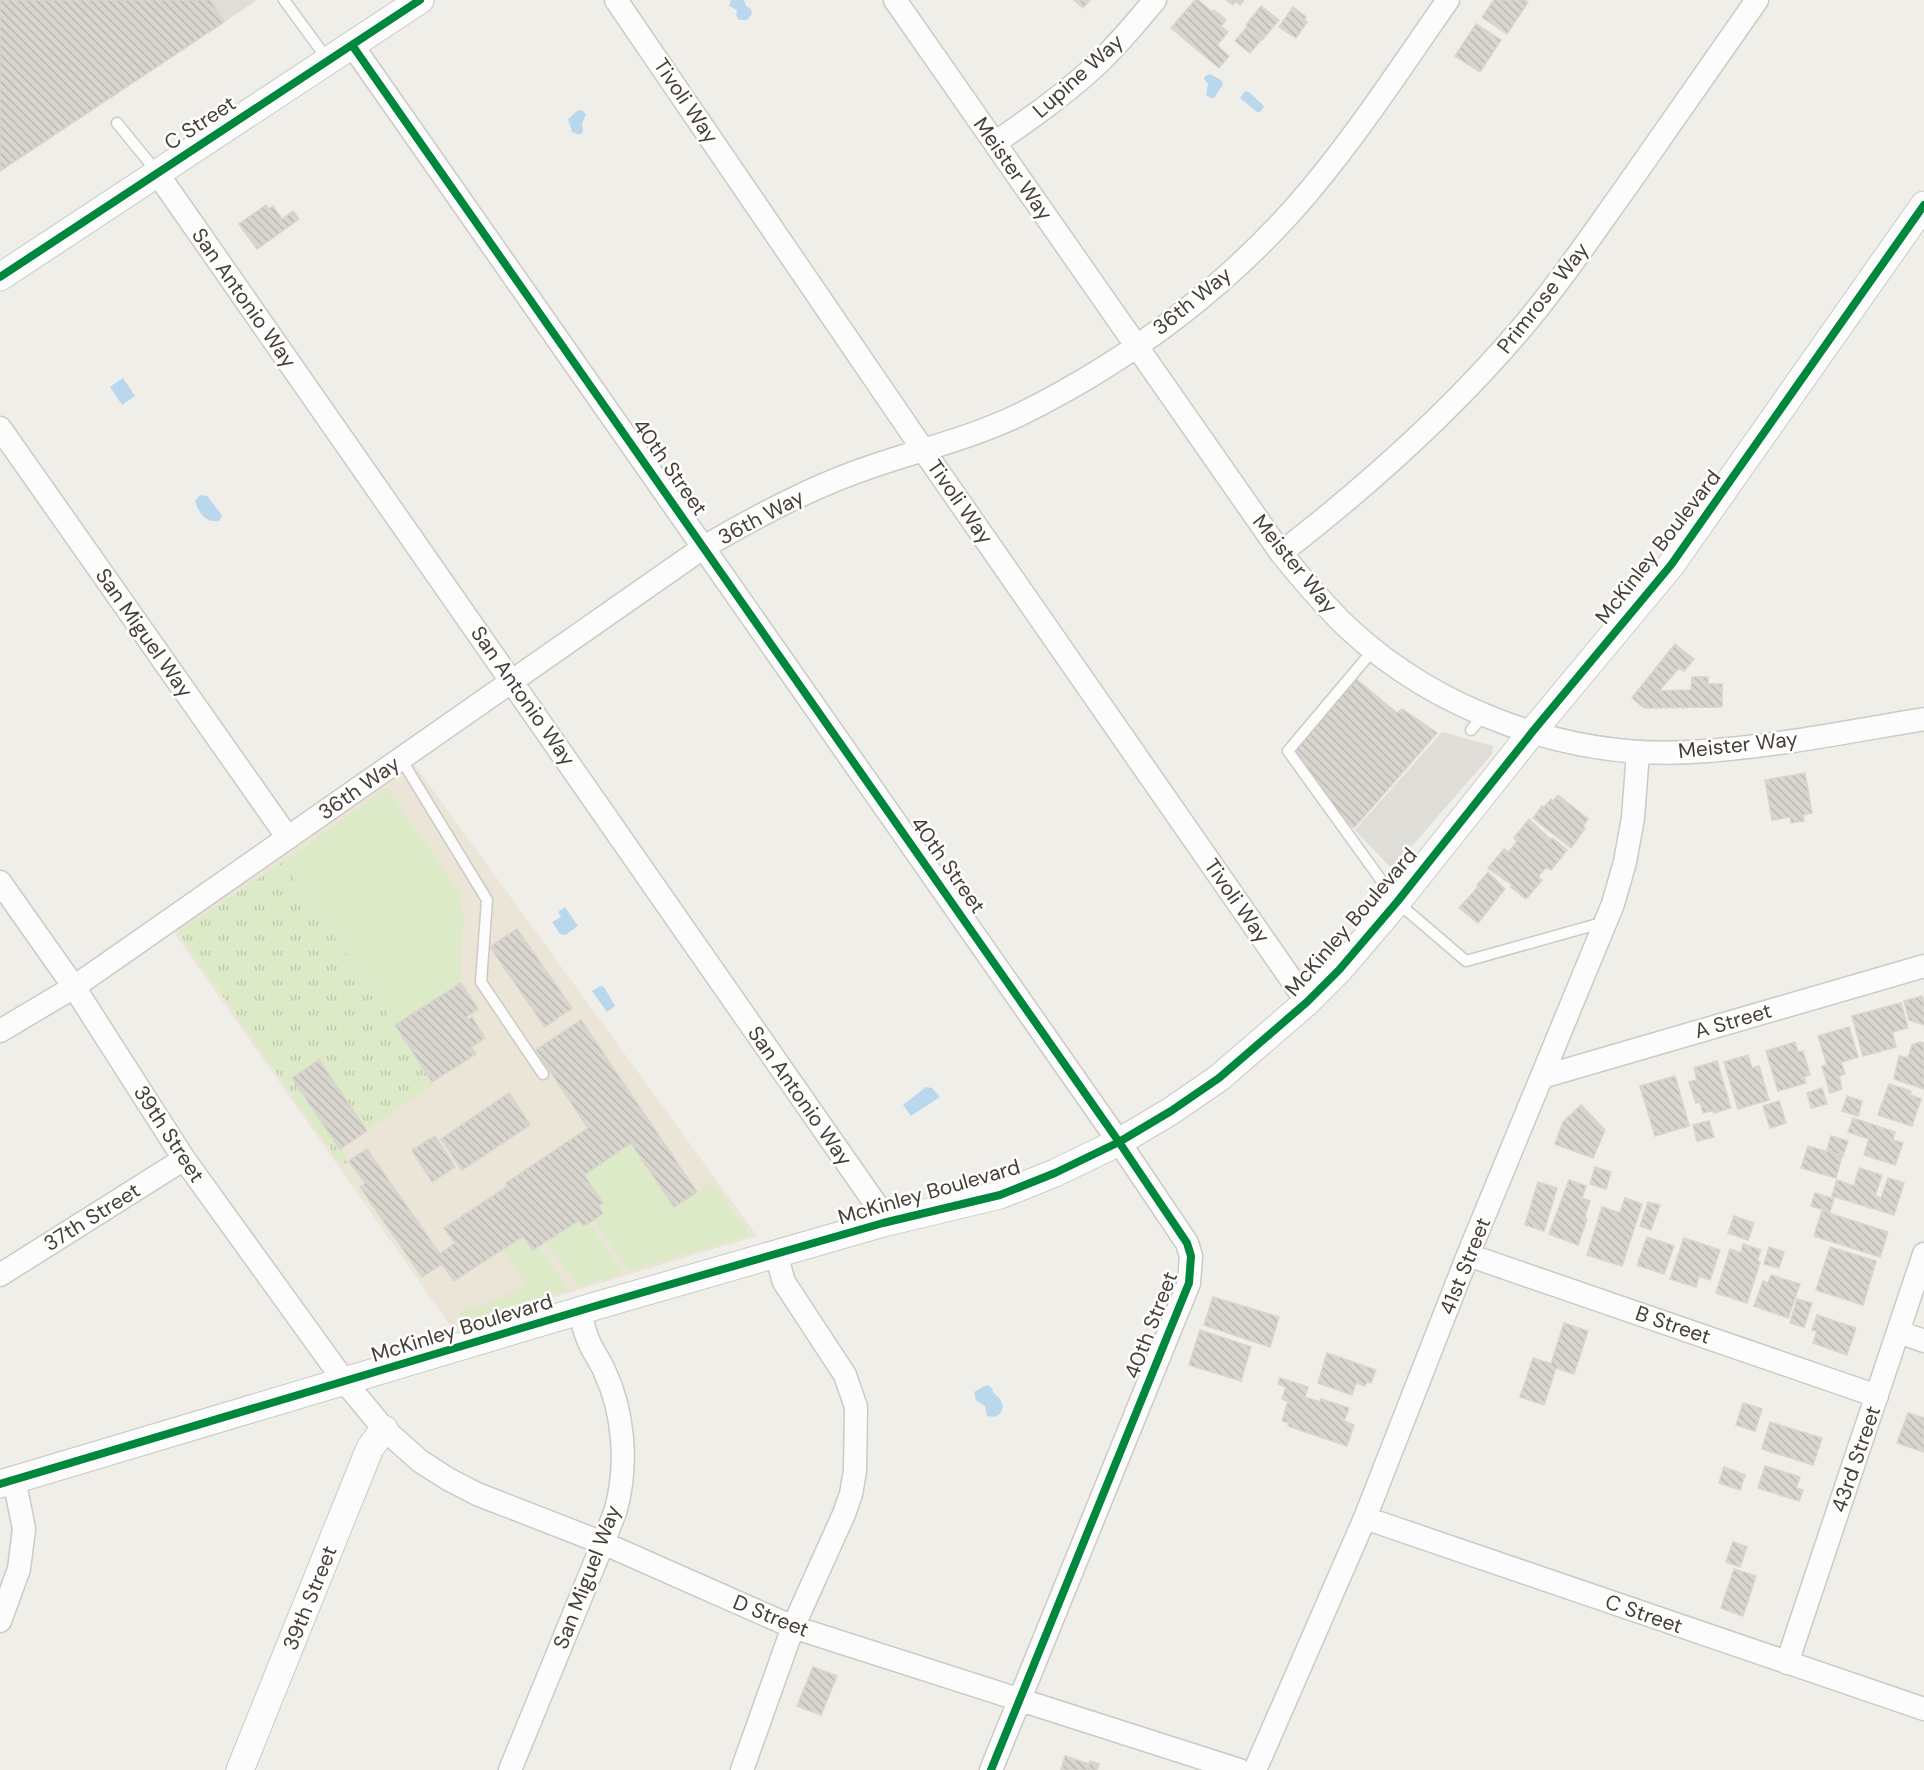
<svg xmlns="http://www.w3.org/2000/svg" width="1924" height="1770" font-family="'DM Sans',sans-serif">
<style>
.education{fill:#ebe5d7}
.grass{fill:#dceac8}
.park{fill:url(#park-tufts)}
.parking{fill:#dfddd8}
.water{fill:#b9d8ee}
.building{fill:url(#building-back-hatch);stroke:#d8d5ce;stroke-width:1.5}
.lines{fill:none;stroke-linecap:round;stroke-linejoin:round}
.service-casing{stroke:#cccac4;stroke-width:13}
.minor-casing{stroke:#cccac4;stroke-width:25}
.tertiary-casing{stroke:#cccac4;stroke-width:29}
.service{stroke:#fdfcfc;stroke-width:10}
.minor{stroke:#fdfcfc;stroke-width:22}
.tertiary{stroke:#fdfcfc;stroke-width:27}
.cycleway-casing{stroke:#fff;stroke-width:11}
.cycleway{stroke:#00873e;stroke-width:8}
.labels{text-anchor:middle;dominant-baseline:central;stroke-width:5;stroke-linejoin:round;paint-order:stroke}
.street-label{font-size:21px;fill:#453f35;stroke:#fff}
</style>
<defs>
<pattern id="park-tufts" width="24" height="20" patternUnits="userSpaceOnUse" patternTransform="scale(1.5)"><rect width="24" height="20" fill="#dceac8"/><path d="M3 7l-1-3M5 7V3M7 7l1-3M15 17l-1-3M17 17v-4M19 17l1-3" fill="none" stroke="#becaac"/></pattern>
<pattern id="building-back-hatch" width="6" height="6" patternUnits="userSpaceOnUse" patternTransform="scale(1.5)"><rect width="6" height="6" fill="#d8d5cf"/><path d="M-1 5l2 2M0 0l6 6M5-1l2 2" fill="none" stroke="#bbb8b2"/></pattern>
</defs>
<rect width="100%" height="100%" fill="#f0eee8"/>
<!-- education -->
<path class="education" d="M411,760L757,1236L452,1328L171,928Z"/>
<!-- grass -->
<path class="grass" d="M387,788L459,892L463,916L461,983L395,1025L283,862Z
M631,1143L674,1207L712,1182L750,1235L629,1271L594,1220L603,1213L598,1206L603,1203L584,1175Z
M579,1220L583,1226L589,1223L623,1273L578,1287L546,1242Z
M523,1236L533,1250L538,1247L569,1289L464,1321L459,1313L493,1302L526,1284L503,1249Z"/>
<!-- park -->
<path class="park" d="M283,862L395,1025L434,1085L407,1102L367,1131L319,1060L292,1077L349,1161L342,1166L178,932Z"/>
<!-- parking -->
<path class="parking" d="M210,0H257L224,22Z
M1442,732L1493,746L1492,754L1392,869L1355,830Z"/>
<!-- water -->
<path class="water" d="M731,0H744L746,6L751,9L752,14L747,20H739L736,15L737,10L729,6Z
M1210,74L1221,80L1223,84L1214,98H1211L1206,95L1208,84L1204,79L1205,76Z
M1245,91L1249,92L1263,105L1264,107L1260,112H1257L1240,98Z
M581,110L586,114L582,124L583,131L581,134H577L572,132L568,119L577,111Z
M123,378L135,396L122,405L110,387Z
M200,495L207,496L221,514L222,517L219,521C205,523 199,513 195,501Z
M565,907L578,926L565,935L560,934L552,922L561,917L558,912Z
M600,986L604,987L615,1006L607,1012L592,991Z
M926,1087L932,1088L940,1097L911,1116L903,1105Z
M987,1385L992,1388L993,1392L1000,1399L1003,1406L1001,1413L995,1417L987,1416L985,1406L976,1400L974,1392Z"/>
<!-- building -->
<path class="building" d="M0,0H210L224,22L0,171Z
M1074,0H1090L1083,8Z
M1195,0H1198L1212,12L1214,10L1226,20L1221,26L1228,32L1217,45L1229,56L1219,68L1171,28Z
M1226,0H1244L1240,5L1235,1L1233,5Z
M1494,0H1525L1528,2L1507,34L1482,17Z
M1261,6L1279,20L1263,39L1246,25Z
M1293,7L1306,17L1304,20L1307,22L1296,38L1279,27Z
M1476,24L1501,40L1480,72L1455,56Z
M1247,27L1262,39L1250,53L1235,41Z
M266,205L269,209L273,206L282,219L293,211L299,219L257,249L239,224Z
M1675,644L1694,659L1684,671L1679,668L1659,691L1691,690L1692,677H1708V684H1722V707L1644,708L1632,698Z
M1355,678L1397,713L1402,709L1437,733L1354,828L1338,814L1294,750Z
M1805,773L1812,813L1803,815L1804,821L1791,823L1790,817L1772,820L1765,780Z
M1558,795L1588,819L1583,826L1585,828L1571,848L1533,818L1542,806L1544,807L1551,799L1553,801Z
M1529,819L1551,840L1552,838L1567,850L1551,870L1546,867L1538,877L1542,880L1526,899L1511,887L1512,885L1488,868L1504,849L1509,852L1517,841L1514,838Z
M1488,872L1505,889L1478,923L1459,908L1479,886L1477,885Z
M517,929L572,1008L545,1027L490,947Z
M461,983L478,1009L466,1017L468,1020L472,1017L485,1038L471,1047L476,1054L432,1082L395,1025Z
M1922,996L1924,1003V1025L1909,1020L1904,1001Z
M1901,1003L1908,1028L1892,1032L1896,1047L1863,1056L1852,1016Z
M581,1020L697,1192L674,1207L631,1143L584,1175L603,1203L598,1206L603,1213L589,1223L583,1226L579,1220L533,1250L523,1236L454,1281L442,1264L422,1277L360,1187L365,1183L349,1161L367,1149L440,1254L455,1243L444,1228L508,1186L506,1183L588,1128L536,1050Z
M1849,1027L1858,1057L1841,1062L1845,1074L1839,1076L1842,1089L1830,1093L1822,1066L1827,1065L1818,1036Z
M1795,1042L1798,1052L1803,1051L1810,1075L1804,1077L1806,1083L1778,1091L1766,1051Z
M1920,1042L1924,1043V1089L1894,1079L1899,1056L1908,1058L1912,1045Z
M1748,1055L1752,1068L1759,1066L1769,1100L1738,1109L1724,1062Z
M319,1060L367,1131L340,1149L292,1078Z
M1717,1061L1731,1108L1714,1113V1110L1703,1113L1700,1102L1696,1103L1689,1082L1697,1080L1694,1068Z
M1675,1076L1689,1126L1655,1136L1640,1086Z
M1889,1084L1911,1091L1910,1095L1921,1099L1912,1126L1878,1115Z
M1822,1088L1827,1104L1811,1108L1807,1093Z
M509,1093L530,1125L462,1170L441,1139Z
M1847,1096L1862,1101L1858,1116L1842,1111Z
M1779,1101L1786,1123L1770,1128L1763,1106Z
M1581,1105L1605,1130L1593,1158L1555,1144L1563,1122Z
M1853,1118L1895,1132L1893,1140L1903,1143L1895,1165L1864,1155L1869,1139L1848,1132Z
M1709,1121L1714,1137L1697,1141L1693,1125Z
M435,1136L455,1167L432,1182L412,1150Z
M1831,1136L1848,1141L1843,1156L1827,1150Z
M1808,1146L1842,1156L1836,1178L1801,1168Z
M1595,1167L1611,1172L1606,1189L1590,1184Z
M1859,1168L1882,1175L1875,1196L1881,1198L1888,1178L1904,1183L1894,1215L1832,1196L1837,1180L1854,1186Z
M1569,1180L1586,1186L1582,1198L1590,1201L1585,1216L1587,1219L1578,1245L1549,1234Z
M1538,1182L1557,1188L1544,1231L1525,1225Z
M1815,1193L1834,1199L1830,1212L1811,1206Z
M1625,1198L1642,1204L1622,1266L1587,1255L1602,1207L1620,1213Z
M1648,1202L1660,1205L1651,1230L1640,1226Z
M1822,1211L1888,1232L1880,1257L1814,1236Z
M1734,1216L1754,1223L1748,1240L1728,1233Z
M1647,1237L1674,1246L1664,1274L1637,1265Z
M1684,1238L1720,1250L1710,1280L1699,1276L1696,1287L1670,1279Z
M1743,1244L1761,1250L1757,1261L1760,1262L1747,1303L1716,1293L1730,1249L1741,1253Z
M1769,1247L1784,1252L1779,1268L1764,1264Z
M1830,1247L1876,1261L1863,1305L1816,1290Z
M1771,1275L1800,1284L1788,1318L1754,1306L1763,1281L1768,1283Z
M1213,1297L1279,1317L1270,1347L1204,1325Z
M1797,1299L1812,1303L1804,1327L1790,1323Z
M1817,1315L1856,1328L1847,1355L1813,1343L1817,1331L1812,1330Z
M1564,1323L1588,1331L1574,1374L1556,1368L1544,1405L1520,1397L1533,1358L1551,1364Z
M1200,1330L1251,1347L1241,1381L1189,1365Z
M1327,1353L1376,1370L1371,1383L1367,1382L1365,1386L1356,1383L1352,1395L1318,1383Z
M1280,1378L1308,1387L1305,1397L1320,1402L1321,1399L1349,1408L1344,1421L1354,1425L1347,1446L1288,1426L1289,1423L1282,1421L1288,1401L1282,1399L1286,1387L1278,1384Z
M1743,1403L1762,1409L1755,1431L1736,1425Z
M1908,1413L1924,1418V1452L1897,1443Z
M1770,1422L1822,1438L1813,1465L1762,1449Z
M1765,1466L1800,1477L1796,1488L1803,1490L1799,1501L1758,1488Z
M1724,1467L1745,1475L1740,1490L1719,1483Z
M1733,1542L1747,1547L1740,1567L1726,1562Z
M1734,1569L1756,1576L1743,1616L1721,1608Z
M813,1667L837,1676L821,1715L797,1706Z
M1065,1756L1089,1764L1090,1761L1099,1764L1097,1770H1061Z"/>
<g class="lines">
<defs>
<path id="service" d="M284,0L328,60
M117,123L157,172
M1374,649L1288,751L1397,902L1466,961L1605,922
M1471,730L1484,714
M401,759L487,900L481,982L543,1074"/>
<path id="minor" d="M616,0L924,451L1307,1002
M895,0L1281,553C1302,579 1324,605 1348,628C1437,711 1568,759 1690,752C1768,748 1846,732 1924,719
M352,45L1119,1142L1187,1243L1191,1256L1189,1283L991,1770
M995,143C1028,120 1061,97 1092,69C1115,48 1135,24 1155,0
M157,173L875,1203L883,1223
M0,428L288,838
M1281,553C1370,484 1452,411 1525,324C1562,280 1594,232 1627,186C1670,124 1713,62 1757,0
M0,882L74,987L184,1159L345,1382L384,1429L420,1461L448,1479L477,1494L603,1543L793,1627L1239,1770
M0,1031L74,987L704,547C759,515 815,485 876,465C924,449 973,437 1019,415C1129,361 1233,283 1311,189C1361,129 1403,64 1448,0
M1542,1077L1924,966
M1468,1255L1877,1396
M0,1275L184,1159
M1899,1332L1924,1341
M1365,1518L1924,1709
M0,1621L19,1569L24,1529L14,1479
M1787,1663L1924,1254
M510,1770L603,1543C607,1532 612,1521 616,1509C628,1464 624,1412 604,1370C599,1359 591,1349 587,1337C584,1329 582,1320 579,1311
M742,1770L793,1627L844,1514L851,1494L855,1471L856,1407L845,1375L784,1282L776,1254
M1255,1770L1365,1518L1468,1255L1613,904L1625,862L1633,818L1638,752"/>
<path id="tertiary" d="M0,277L420,0
M0,1484L599,1305L883,1223L1000,1195L1055,1173L1119,1142L1171,1111L1219,1078L1307,1002L1339,970L1397,902L1533,731L1671,565L1924,205
M240,1770L370,1448L384,1429"/>
</defs>
<!-- service casing -->
<use href="#service" class="service-casing"/>
<!-- minor casing -->
<use href="#minor" class="minor-casing"/>
<!-- tertiary casing -->
<use href="#tertiary" class="tertiary-casing"/>
<!-- service -->
<use href="#service" class="service"/>
<!-- minor -->
<use href="#minor" class="minor"/>
<!-- tertiary -->
<use href="#tertiary" class="tertiary"/>
<defs>
<path id="cycleway" d="M352,45L1119,1142L1187,1243L1191,1256L1189,1283L991,1770
M0,277L420,0
M0,1484L599,1305L883,1223L1000,1195L1055,1173L1119,1142L1171,1111L1219,1078L1307,1002L1339,970L1397,902L1533,731L1671,565L1924,205"/>
</defs>
<!-- cycleway casing -->
<use href="#cycleway" class="cycleway-casing"/>
<!-- cycleway -->
<use href="#cycleway" class="cycleway"/>
</g>
<g class="labels">
<!-- street labels -->
<g class="street-label">
<text transform="translate(1078 76) rotate(-42)">Lupine Way</text>
<text transform="translate(686 101) rotate(56)">Tivoli Way</text>
<text transform="translate(200 123) rotate(-33)">C Street</text>
<text transform="translate(1013 169) rotate(55)">Meister Way</text>
<text transform="translate(244 298) rotate(55)">San Antonio Way</text>
<text transform="translate(1543 298) rotate(-52)">Primrose Way</text>
<text transform="translate(1192 301) rotate(-39)">36th Way</text>
<text transform="translate(670 467) rotate(55)">40th Street</text>
<text transform="translate(960 502) rotate(55)">Tivoli Way</text>
<text transform="translate(761 517) rotate(-28)">36th Way</text>
<text transform="translate(1658 547) rotate(-52)">McKinley Boulevard</text>
<text transform="translate(1295 564) rotate(51)">Meister Way</text>
<text transform="translate(144 633) rotate(55)">San Miguel Way</text>
<text transform="translate(523 696) rotate(55)">San Antonio Way</text>
<text transform="translate(1738 745) rotate(-6)">Meister Way</text>
<text transform="translate(359 788) rotate(-35)">36th Way</text>
<text transform="translate(948 865) rotate(55)">40th Street</text>
<text transform="translate(1237 901) rotate(55)">Tivoli Way</text>
<text transform="translate(1351 922) rotate(-49)">McKinley Boulevard</text>
<text transform="translate(1733 1021) rotate(-16)">A Street</text>
<text transform="translate(800 1096) rotate(55)">San Antonio Way</text>
<text transform="translate(169 1134) rotate(57)">39th Street</text>
<text transform="translate(929 1192) rotate(-16)">McKinley Boulevard</text>
<text transform="translate(92 1217) rotate(-32)">37th Street</text>
<text transform="translate(1465 1266) rotate(-68)">41st Street</text>
<text transform="translate(1151 1325) rotate(-69)">40th Street</text>
<text transform="translate(1673 1325) rotate(19)">B Street</text>
<text transform="translate(462 1328) rotate(-17)">McKinley Boulevard</text>
<text transform="translate(1856 1459) rotate(-71)">43rd Street</text>
<text transform="translate(587 1577) rotate(-69)">San Miguel Way</text>
<text transform="translate(310 1598) rotate(-68)">39th Street</text>
<text transform="translate(1644 1614) rotate(19)">C Street</text>
<text transform="translate(771 1616) rotate(22)">D Street</text>
</g>
</g>
</svg>
